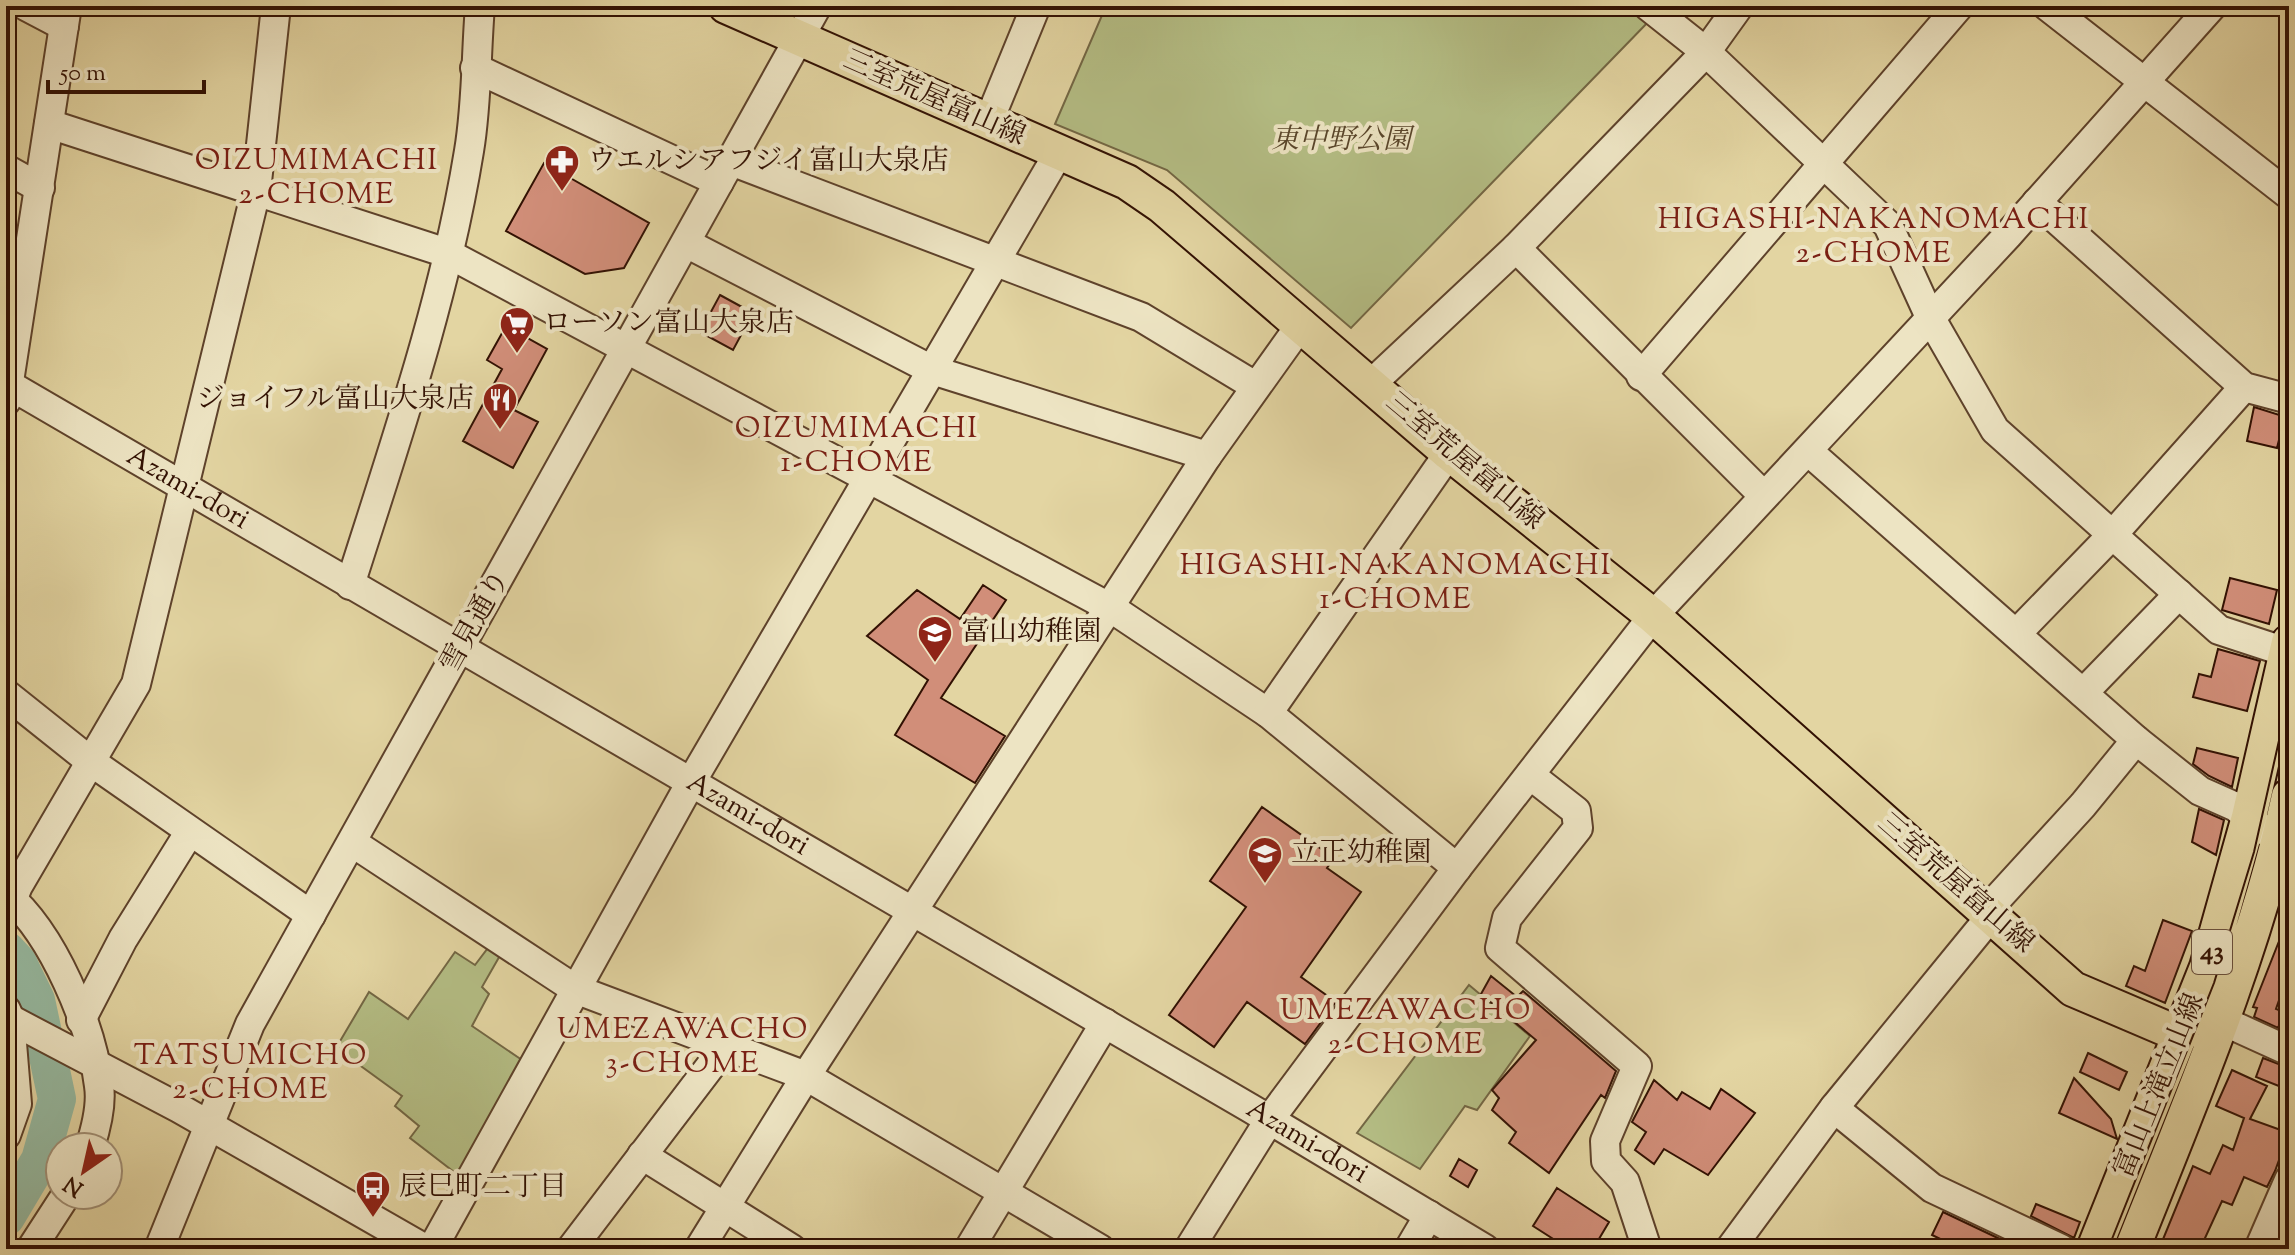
<svg xmlns="http://www.w3.org/2000/svg" width="2295" height="1255" font-family="'Sorts Mill Goudy','Noto Serif JP',serif">
<style>
.green{fill:#b4bd84;stroke:#736744;stroke-width:2}
.lines{fill:none;stroke-linecap:round;stroke-linejoin:round}
.river{stroke:#96b9a0;stroke-width:38}
.building{fill:#d18e79;stroke:#321103;stroke-width:2}
.minor-casing{stroke:#5e422b;stroke-width:32}
.major-casing{stroke:#321103;stroke-width:38}
.minor{stroke:#ede4c3;stroke-width:28}
.major{stroke:#e3d5a2;stroke-width:34}
.tram{stroke:#321103;stroke-width:2}
.labels{text-anchor:middle;dominant-baseline:central;stroke-width:8;stroke-linejoin:round;paint-order:stroke}
.shield{fill:#ede4c3;stroke:#6a503d;stroke-width:2}
.shield-label{font-size:26px;font-weight:bold;fill:#321103}
.street-label{font-size:28px;fill:#321103;stroke:#ede4c3}
.park-label{font-size:28px;font-style:italic;fill:#59452a;stroke:#ede4c3}
.poi-label{font-size:28px;fill:#321103;stroke:#ede4c3;text-anchor:start}
.neighbourhood-label{font-size:30px;letter-spacing:2px;fill:#7a1f14;stroke:#ede4c3}
</style>
<rect width="100%" height="100%" fill="#e3d5a2"/>
<filter id="stains"><feTurbulence type="fractalNoise" baseFrequency=".0025" numOctaves="4"/><feColorMatrix values="0 0 0 0 .2 0 0 0 0 .09 0 0 0 0 .02 0 0 0 .5 -.17"/></filter>
<radialGradient id="worn" r=".72"><stop offset=".6" stop-color="#630" stop-opacity="0"/><stop offset="1" stop-color="#630" stop-opacity=".3"/></radialGradient>
<!-- green -->
<path class="green" d="M1106,6H1635L1651,19L1351,328L1167,170L1055,124Z
M491,944L502,952L482,987L489,994L472,1026L522,1060L458,1175L410,1138L419,1126L395,1106L402,1096L336,1048L369,992L408,1019L455,952L475,965Z
M1469,985L1530,1036L1477,1110L1465,1106L1420,1169L1357,1133Z"/>
<g class="lines">
<!-- river -->
<path class="river" d="M6,950L18,963L36,1000L57,1099L40,1160L6,1217"/>
</g>
<!-- building -->
<path class="building" d="M544,163L649,223L624,268L585,274L506,231Z
M720,295L753,313L733,350L700,332Z
M506,326L547,349L514,410L538,422L513,468L463,441L502,369L487,360Z
M2254,407L2289,418V438L2280,436L2277,448L2247,441Z
M2230,578L2277,590L2269,624L2222,610Z
M983,585L1006,600L941,698L1005,736L975,783L895,735L928,680L867,636L917,590L960,619Z
M2218,649L2260,661L2247,711L2193,697L2199,674L2211,677Z
M2197,748L2238,758L2232,787L2209,776L2193,764Z
M1262,807L1334,858L1327,868L1361,892L1301,977L1336,1002L1305,1044L1247,1002L1214,1047L1169,1015L1246,907L1210,881Z
M2199,809L2224,820L2216,855L2192,842Z
M2163,920L2192,931L2165,1003L2126,986L2134,966L2145,971Z
M2287,921L2289,972L2276,1009L2284,1012L2278,1028L2254,1017L2257,1008L2253,1007Z
M1491,976L1517,997L1523,991L1616,1071L1605,1098L1601,1095L1549,1173L1509,1143L1516,1132L1492,1110L1499,1098L1492,1090L1536,1040L1481,994Z
M2088,1053L2127,1072L2119,1090L2080,1072Z
M2263,1058L2289,1068V1090L2256,1077Z
M2232,1070L2267,1086L2250,1119L2289,1133L2275,1171L2267,1187L2244,1177L2232,1205L2222,1201L2200,1249H2159L2193,1166L2210,1174L2223,1145L2233,1150L2244,1118L2216,1106Z
M2074,1078L2111,1119L2117,1139L2059,1113Z
M1654,1080L1677,1100L1682,1092L1710,1109L1721,1089L1755,1113L1708,1175L1664,1149L1654,1164L1635,1150L1646,1132L1632,1122Z
M1459,1159L1477,1170L1468,1187L1450,1176Z
M1557,1188L1609,1222L1593,1249H1569L1533,1226Z
M2036,1204L2080,1222L2074,1238L2031,1216Z
M1943,1212L2021,1249H1961L1932,1235Z"/>
<g class="lines">
<defs>
<g id="minor">
<path d="M26,6L64,26"/>
<path d="M1648,6L1706,52L1888,225L1930,317L1995,430L2219,630L2289,653"/>
<path d="M2047,6L2289,195"/>
<path d="M475,68L719,182"/>
<path d="M988,123L1036,6"/>
<path d="M49,124L447,253L1111,608L1268,713L1457,868"/>
<path d="M731,161L1141,317L1255,386"/>
<path d="M6,169L40,188"/>
<path d="M2037,202L2244,387L2289,399"/>
<path d="M686,243L932,370L1207,456"/>
<path d="M1516,248L1763,495"/>
<path d="M1641,376L1959,6"/>
<path id="s1" d="M6,383L1250,1108L1485,1249"/>
<path d="M1371,384L1516,248L1706,52L1739,6"/>
<path d="M6,401L67,6"/>
<path d="M1808,451L2136,740L2200,791L2236,807L2263,830"/>
<path d="M350,585C395,443 445,299 469,151C477,104 476,54 480,6"/>
<path d="M2017,633L2114,533L2244,387"/>
<path d="M2083,693L2179,594"/>
<path d="M6,694L90,761L311,915"/>
<path d="M1268,713L1449,453"/>
<path d="M1530,775L1576,811L1578,828L1507,918L1500,948L1637,1066L1605,1141L1606,1161L1625,1182L1647,1249"/>
<path d="M353,843L575,989L806,1076L1100,1249"/>
<path d="M6,894C53,933 92,1026 99,1086C102,1105 96,1128 90,1147"/>
<path d="M1986,911L2083,805L2136,740"/>
<path d="M6,915L18,886L136,684L256,191L276,6"/>
<path d="M6,1010L10,1019L17,1104L6,1135"/>
<path d="M6,1017L179,1108L425,1249"/>
<path d="M81,1020L123,939L189,833"/>
<path d="M2223,1021L2289,1051"/>
<path d="M1834,1108L1932,1188L2061,1249"/>
<path d="M642,1155L792,1249"/>
<path d="M31,1249L66,1195"/>
<path d="M159,1249L250,1024L817,6"/>
<path d="M432,1249L690,784L1058,154"/>
<path d="M571,1249L725,1047"/>
<path d="M699,1249L806,1076L1207,456L1302,323"/>
<path d="M969,1249L1105,1023"/>
<path d="M1189,1249L1270,1119L1457,868L1653,616L2008,235L2212,6"/>
<path d="M1409,1249L1429,1215"/>
<path d="M1730,1249L1834,1108L1991,916"/>
<path d="M2259,1249L2289,1180"/>
</g>
<path id="major" d="M726,6L1127,182L1162,206L1449,453L1653,616L2073,989L2181,1035
M2094,1249L2207,967L2249,817L2289,642
M2132,1249C2191,1101 2255,952 2289,796"/>
</defs>
<!-- minor casing -->
<use href="#minor" class="minor-casing"/>
<!-- major casing -->
<use href="#major" class="major-casing"/>
<!-- minor -->
<use href="#minor" class="minor"/>
<!-- major -->
<use href="#major" class="major"/>
<!-- tram -->
<path class="tram" d="M2108,1249L2214,983L2254,852L2289,696"/>
</g>
<!-- icons -->
<defs>
<symbol id="pharmacy-pin" viewBox="-11 -11 22 30"><path d="M0 17L-7.5 6A9.5 9.5 0 1 1 7.5 6Z" fill="#8f2418" stroke="#ede4c3"/><path d="M-2-6h4v4h4v4h-4v4h-4v-4h-4v-4h4Z" fill="#fff"/></symbol>
<symbol id="supermarket-pin" viewBox="-11 -11 22 30"><path d="M0 17L-7.5 6A9.5 9.5 0 1 1 7.5 6Z" fill="#8f2418" stroke="#ede4c3"/><path d="M-6-5.5h2.5l.6 2H6L4.5 2H-2.5L-4.4-4H-6ZM-1.5 3.2a1.3 1.3 0 1 0 .1 0ZM3 3.2a1.3 1.3 0 1 0 .1 0Z" fill="#fff"/></symbol>
<symbol id="restaurant-pin" viewBox="-11 -11 22 30"><path d="M0 17L-7.5 6A9.5 9.5 0 1 1 7.5 6Z" fill="#8f2418" stroke="#ede4c3"/><path d="M-5-6h1v4h1v-4h1v4h1v-4h1v5L-1.5 .5V6h-2V.5L-5-1ZM5-6V6H3V1.5H1.5Q1.5-4 5-6Z" fill="#fff"/></symbol>
<symbol id="school-pin" viewBox="-11 -11 22 30"><path d="M0 17L-7.5 6A9.5 9.5 0 1 1 7.5 6Z" fill="#8f2418" stroke="#ede4c3"/><path d="M0-5L7-2L0 1L-7-2ZM-4 1L0 2.5L4 1V4Q0 6-4 4Z" fill="#fff"/></symbol>
<symbol id="bus-pin" viewBox="-11 -11 22 30"><path d="M0 17L-7.5 6A9.5 9.5 0 1 1 7.5 6Z" fill="#8f2418" stroke="#ede4c3"/><path d="M-5-6H5V4H4V6H2V4H-2V6H-4V4H-5ZM-3.5-4V0h7V-4ZM-3.5 1.2v1.5H-2V1.2ZM2 1.2v1.5H3.5V1.2Z" fill="#fff"/></symbol>
</defs>
<g fill-rule="evenodd">
<use href="#pharmacy-pin" x="542" y="142" width="40" height="54"/>
<use href="#supermarket-pin" x="497" y="304" width="40" height="54"/>
<use href="#restaurant-pin" x="480" y="380" width="40" height="54"/>
<use href="#school-pin" x="915" y="613" width="40" height="54"/>
<use href="#school-pin" x="1245" y="834" width="40" height="54"/>
<use href="#bus-pin" x="353" y="1168" width="40" height="54"/>
</g>
<g class="labels">
<!-- shield labels -->
<rect class="shield" x="2192" y="930" width="40" height="44" rx="6"/>
<g class="shield-label">
<text x="2212" y="952">43</text>
</g>
<!-- street labels -->
<g class="street-label">
<text transform="translate(934 99) rotate(24)">三室荒屋富山線</text>
<text transform="translate(1464 462) rotate(40)">三室荒屋富山線</text>
<text stroke="none"><textPath href="#s1" startOffset="210">Azami-dori</textPath></text>
<text transform="translate(476 622) rotate(-61)">雪見通り</text>
<text stroke="none"><textPath href="#s1" startOffset="858">Azami-dori</textPath></text>
<text transform="translate(1955 884) rotate(41)">三室荒屋富山線</text>
<text transform="translate(2160 1086) rotate(-68)">富山上滝立山線</text>
<text stroke="none"><textPath href="#s1" startOffset="1506">Azami-dori</textPath></text>
</g>
<!-- park labels -->
<g class="park-label">
<text x="1341" y="141">東中野公園</text>
</g>
<!-- poi labels -->
<g class="poi-label">
<text x="588" y="162">ウエルシアフジイ富山大泉店</text>
<text x="543" y="324">ローソン富山大泉店</text>
<text x="474" y="400" text-anchor="end">ジョイフル富山大泉店</text>
<text x="961" y="633">富山幼稚園</text>
<text x="1291" y="854">立正幼稚園</text>
<text x="399" y="1188">辰巳町二丁目</text>
</g>
<!-- neighbourhood labels -->
<g class="neighbourhood-label">
<text x="317" y="161">OIZUMIMACHI<tspan x="317" dy="34">2-CHOME</tspan></text>
<text x="1874" y="220">HIGASHI-NAKANOMACHI<tspan x="1874" dy="34">2-CHOME</tspan></text>
<text x="857" y="429">OIZUMIMACHI<tspan x="857" dy="34">1-CHOME</tspan></text>
<text x="1396" y="566">HIGASHI-NAKANOMACHI<tspan x="1396" dy="34">1-CHOME</tspan></text>
<text x="1406" y="1011">UMEZAWACHO<tspan x="1406" dy="34">2-CHOME</tspan></text>
<text x="683" y="1030">UMEZAWACHO<tspan x="683" dy="34">3-CHOME</tspan></text>
<text x="251" y="1056">TATSUMICHO<tspan x="251" dy="34">2-CHOME</tspan></text>
</g>
</g>
<!-- margin -->
<rect width="2295" height="1255" fill="none" stroke="#e3d5a2" stroke-width="32"/>
<rect x="8" y="8" width="2279" height="1239" fill="none" stroke="#321103" stroke-width="4"/>
<rect x="16" y="16" width="2263" height="1223" fill="none" stroke="#321103" stroke-width="2"/>
<!-- north arrow -->
<g transform="translate(84 1171) rotate(214)"><circle r="38" fill="#ede4c3" stroke="#a29076" stroke-width="2"/>
<path d="M0-6L14 30L0 20L-14 30Z" fill="#8f2418"/>
<text y="-12" font-size="22" font-weight="bold" text-anchor="middle" fill="#321103">N</text>
</g>
<!-- scale -->
<path d="M48 80v12h156v-12" fill="none" stroke="#321103" stroke-width="4"/>
<text x="60" y="80" font-size="24" fill="#321103" stroke="#ede4c3" stroke-width="6" paint-order="stroke">50 m</text>
<rect width="100%" height="100%" filter="url(#stains)"/>
<rect width="100%" height="100%" fill="url(#worn)"/>
</svg>
